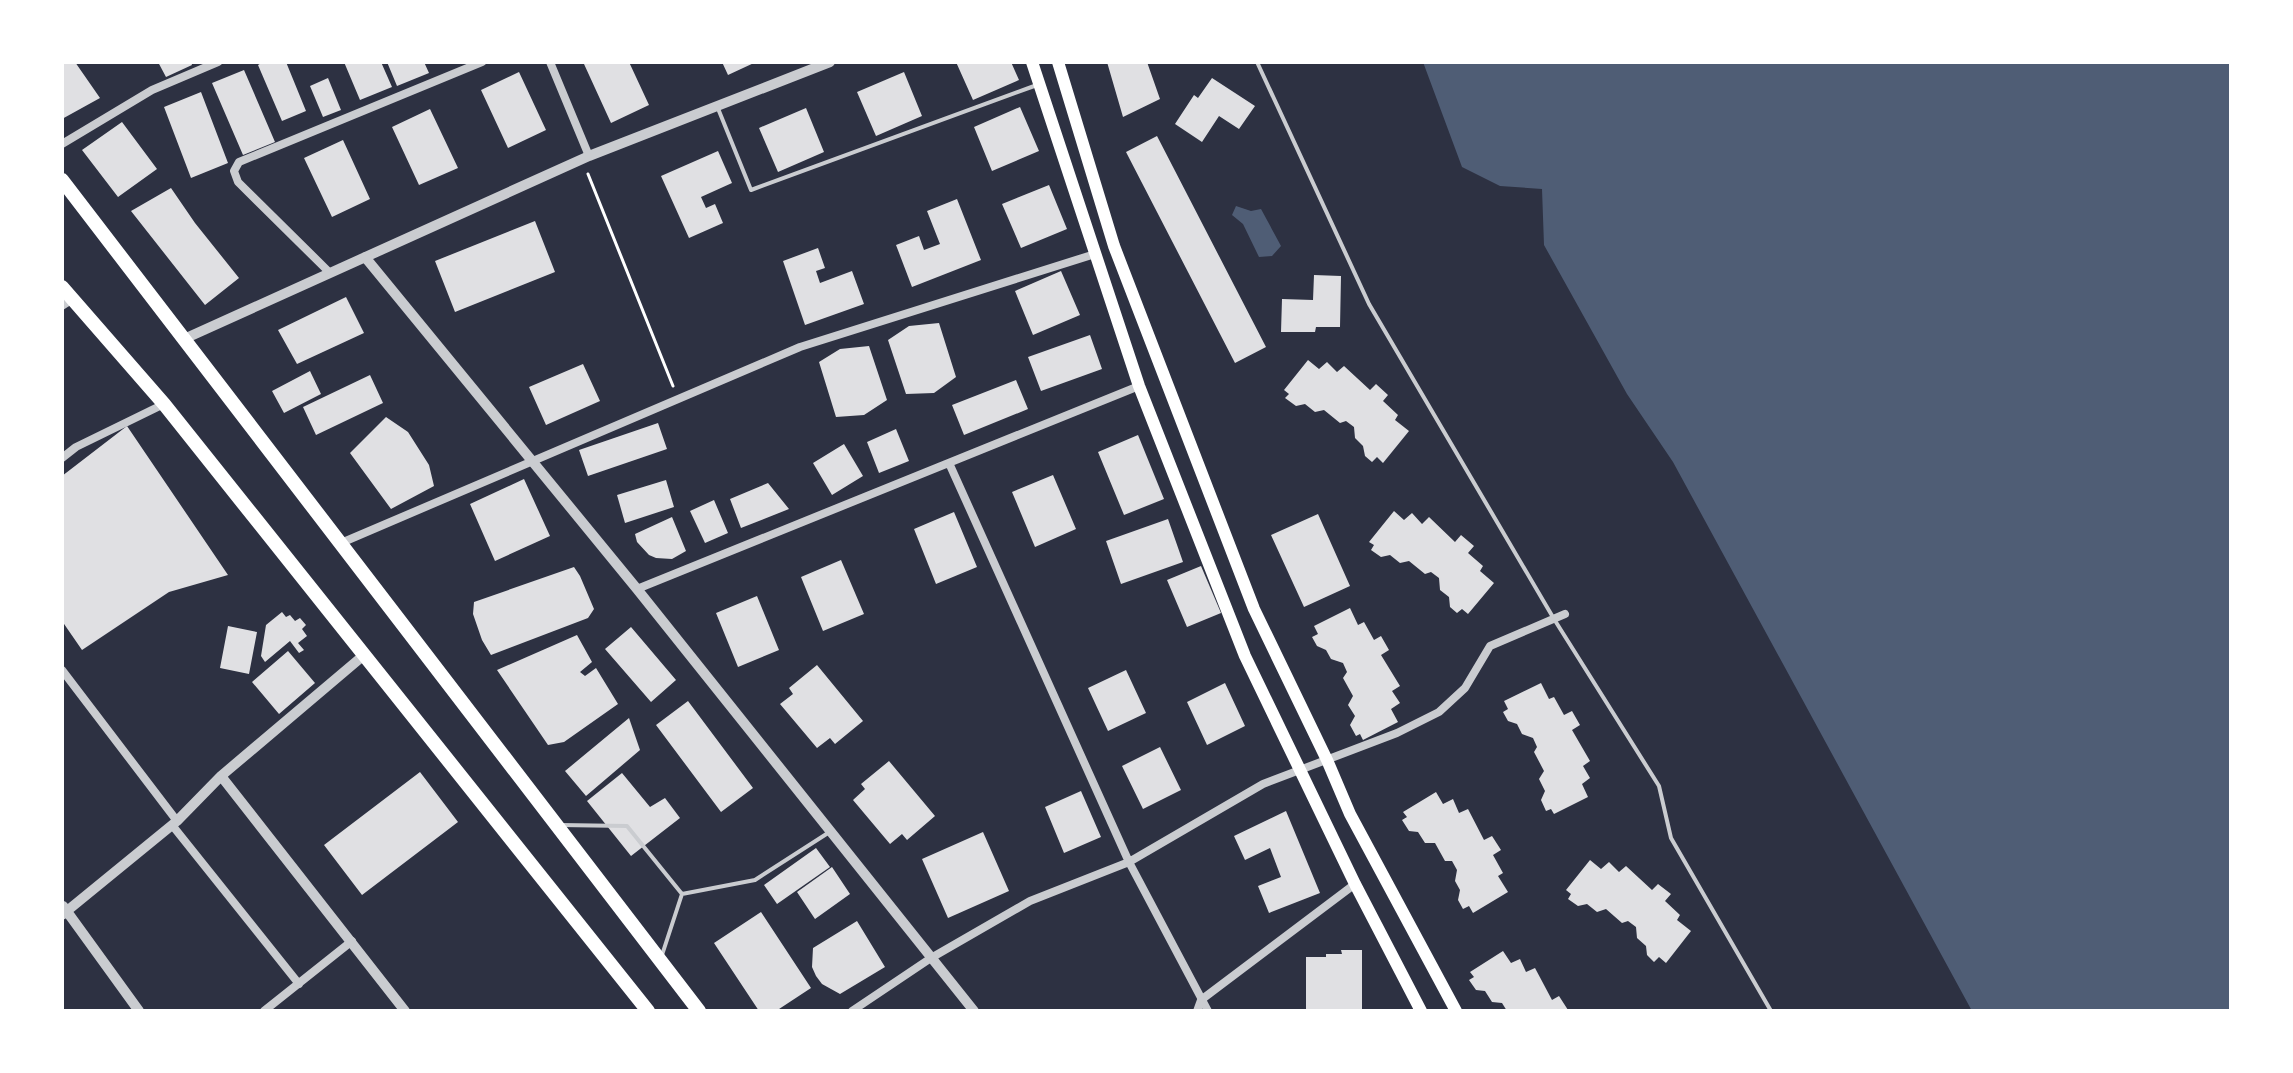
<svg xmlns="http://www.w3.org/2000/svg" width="2293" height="1073" font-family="Helvetica,sans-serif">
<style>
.water{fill:#4f5d75}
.building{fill:#e0e0e3}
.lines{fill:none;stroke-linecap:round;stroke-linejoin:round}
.path{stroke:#fff;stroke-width:3}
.service{stroke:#caccd0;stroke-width:4}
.minor{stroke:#caccd0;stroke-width:8}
.tertiary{stroke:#caccd0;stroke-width:10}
.secondary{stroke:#fff;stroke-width:12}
.trunk{stroke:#fff;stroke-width:14}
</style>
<rect width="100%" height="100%" fill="#2d3142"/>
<!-- water -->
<path class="water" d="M1423,62H2231V1011H1972L1673,462L1627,394L1544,245L1542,189L1500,186L1462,167Z
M1236,206L1251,211L1261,209L1281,246L1272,256L1259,257L1243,224L1232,215Z"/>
<!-- building -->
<path class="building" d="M62,62H75L100,98L62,119Z
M158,62H191L192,65L166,77Z
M263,62H286L306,111L282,121L258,65Z
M344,62H381L392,87L360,100Z
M387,62H424L429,73L397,86Z
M589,62H629L649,105L611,123L584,64Z
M722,62H756L728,75Z
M956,62H1011L1019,80L973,100Z
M1107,62H1147L1160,99L1123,117Z
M244,70L275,142L243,155L212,83Z
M519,72L546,130L508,148L481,90Z
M904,72L922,116L876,136L857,92Z
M328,78L341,110L323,117L310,86Z
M1212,78L1255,106L1239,129L1219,116L1202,142L1175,124L1194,95L1198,98Z
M201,92L228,163L191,178L164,107Z
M1020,107L1039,151L992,171L974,127Z
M806,108L824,152L778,172L759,128Z
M430,109L458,168L419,185L392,127Z
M122,122L157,169L118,197L82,150Z
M1157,136L1266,347L1235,363L1126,152Z
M343,140L370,199L332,217L304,158Z
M718,151L732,183L701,197L706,208L715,204L723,223L689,238L661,176Z
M1049,185L1067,229L1021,248L1002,204Z
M171,188L195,223L239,278L205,305L131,211Z
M957,199L981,260L912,287L896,245L919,236L924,250L940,244L927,211Z
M535,221L555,272L455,312L435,261Z
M818,248L825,268L816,271L820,283L852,271L864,304L805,325L783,261Z
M1061,271L1080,315L1033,335L1015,291Z
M1314,275L1341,276L1340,327H1316L1315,332H1281L1282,299L1313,300Z
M346,297L364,333L297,364L278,330Z
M939,323L956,377L934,393L906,394L888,340L909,326Z
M1090,335L1102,369L1041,391L1028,357Z
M869,346L887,400L864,415L836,417L819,362L840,349Z
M1308,360L1319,369L1327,362L1337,372L1344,366L1370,390L1376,384L1388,395L1383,401L1398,415L1395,420L1409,431L1383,463L1377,457L1372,462L1365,456L1363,446L1355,438L1354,427L1346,421L1340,423L1324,410L1315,412L1305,404L1296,406L1285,398L1289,394L1284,390Z
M583,364L600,401L546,425L529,387Z
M310,371L321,394L284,413L272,391Z
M370,375L383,403L316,435L303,407Z
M1016,380L1028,409L964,435L952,405Z
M386,417L408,432L429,465L434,486L391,509L350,453Z
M658,423L667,449L588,476L579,450Z
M127,426L228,575L169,592L82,650L62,621V476Z
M896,429L909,461L879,473L867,442Z
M1138,435L1164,499L1124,515L1098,452Z
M844,444L863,476L832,495L813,463Z
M1053,475L1076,529L1035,547L1012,492Z
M524,479L550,536L495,561L470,504Z
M666,480L674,507L625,523L617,495Z
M768,483L789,509L741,528L730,499Z
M714,500L728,533L705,543L690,511Z
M1394,511L1404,520L1412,513L1422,524L1429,517L1455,542L1461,535L1474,546L1468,553L1483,566L1480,571L1494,583L1468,614L1462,609L1457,613L1450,607L1449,597L1440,590L1439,578L1431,572L1425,574L1409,561L1400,563L1390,555L1381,557L1371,550L1374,545L1369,542Z
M954,512L977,567L936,584L914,529Z
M1318,514L1350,586L1304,607L1271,535Z
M672,517L686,551L672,559L656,558L649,555L637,542L635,534Z
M1168,519L1183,562L1121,584L1106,541Z
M841,560L864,614L823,631L801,577Z
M1201,566L1221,613L1187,627L1167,580Z
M574,567L580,576L594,609L588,618L491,655L482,640L473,614L474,602Z
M757,596L779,650L738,667L716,613Z
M1350,608L1358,625L1364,622L1374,640L1381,636L1389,650L1381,655L1400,686L1392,691L1400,703L1391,709L1398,722L1363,740L1360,734L1356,736L1350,725L1355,716L1348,705L1353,696L1343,678L1347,672L1343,663L1331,659L1326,650L1317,646L1312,637L1318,634L1314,626Z
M282,612L286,617L290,615L295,621L300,618L306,625L302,629L307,636L298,643L304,650L299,653L290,641L265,662L261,656L266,625Z
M228,626L257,632L249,674L220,668Z
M631,627L676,680L651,702L605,649Z
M577,635L592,662L580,672L585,676L596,668L618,704L564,742L548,745L497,670Z
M288,651L315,683L279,714L252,682Z
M817,665L863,721L835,744L830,738L817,748L780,704L793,694L789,688Z
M1126,670L1146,713L1108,731L1088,688Z
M1225,683L1245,726L1207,745L1187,702Z
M1541,683L1549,699L1554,697L1564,715L1572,711L1580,725L1572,730L1590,761L1583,766L1590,778L1582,784L1588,797L1554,814L1551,809L1546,811L1541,800L1545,791L1539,779L1544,771L1534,752L1537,747L1533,738L1522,734L1517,724L1508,721L1503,712L1508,709L1504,701Z
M688,701L753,788L721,812L656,725Z
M629,718L640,750L586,796L565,771Z
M1160,747L1181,790L1143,809L1122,766Z
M889,761L935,816L907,840L902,834L890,844L853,800L865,789L861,784Z
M420,772L458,822L362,895L324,845Z
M622,773L650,807L665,798L680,818L631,856L587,801Z
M1081,791L1101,837L1064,853L1045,807Z
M1436,792L1443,804L1453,799L1459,813L1468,809L1484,840L1492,836L1501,850L1493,855L1503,873L1498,876L1508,892L1473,913L1469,906L1463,909L1458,900L1460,890L1455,881L1457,870L1452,861H1445L1435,843H1425L1418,832L1409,831L1402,820L1407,817L1403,812Z
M1286,811L1320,893L1269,913L1258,886L1281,877L1270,848L1245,860L1234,836Z
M983,832L1009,891L948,918L922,859Z
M816,848L830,867L777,904L764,885Z
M1590,860L1601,869L1609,862L1619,872L1626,866L1652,890L1658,884L1671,894L1665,901L1680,915L1677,920L1691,931L1666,963L1659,957L1654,962L1647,955L1646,946L1637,938L1636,927L1628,921L1622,923L1606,909L1597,912L1587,904L1578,906L1568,899L1571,894L1566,890Z
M832,867L850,894L815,919L797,892Z
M761,912L811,988L776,1011H759L714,943Z
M857,921L885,967L840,994L822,984L816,976L812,967L813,948Z
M1341,950H1362V1011H1306V957H1326V954H1342Z
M1503,951L1511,963L1520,959L1526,972L1535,968L1552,1000L1559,996L1568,1010L1507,1011L1502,1003L1492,1002L1485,991L1476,990L1469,980L1474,977L1470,972Z"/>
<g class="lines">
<!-- path -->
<path class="path" d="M588,174L673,386"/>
<!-- service -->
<path class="service" d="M1257,62L1369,304L1554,619L1659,786L1671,838L1771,1011
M717,106L751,190L1037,85
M560,825L627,826L682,894L662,955
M682,894L755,880L828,833"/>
<!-- minor -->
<path class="minor" d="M550,62L589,156
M62,144L152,90L218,62
M330,273L238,182L234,171L239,162L482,62
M62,306L73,299
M62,458L76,447L164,404
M949,463L1129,862L1208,1011
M341,543L800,347L1095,254
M637,589L1139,386
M62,670L177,821
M172,825L299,984
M264,1011L352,941
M852,1011L931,958L1030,901L1129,862L1263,784L1397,733L1439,712L1465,688L1490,646L1565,614
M1197,1011L1201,1000L1355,884"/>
<!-- tertiary -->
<path class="tertiary" d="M365,257L637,589L974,1011
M184,339L589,156L830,62
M221,776L405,1011
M63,906L139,1011
M62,915L177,821L221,776L364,655"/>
<!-- secondary -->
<path class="secondary" d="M1032,62L1139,386L1245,656L1355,884L1421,1011
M1058,62L1114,246L1254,609L1327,760L1350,814L1456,1011"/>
<!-- trunk -->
<path class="trunk" d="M62,180L699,1011
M62,287L164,404L648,1011"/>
</g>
<!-- border -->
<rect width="2293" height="1073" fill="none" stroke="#ffffff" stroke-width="128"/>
</svg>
